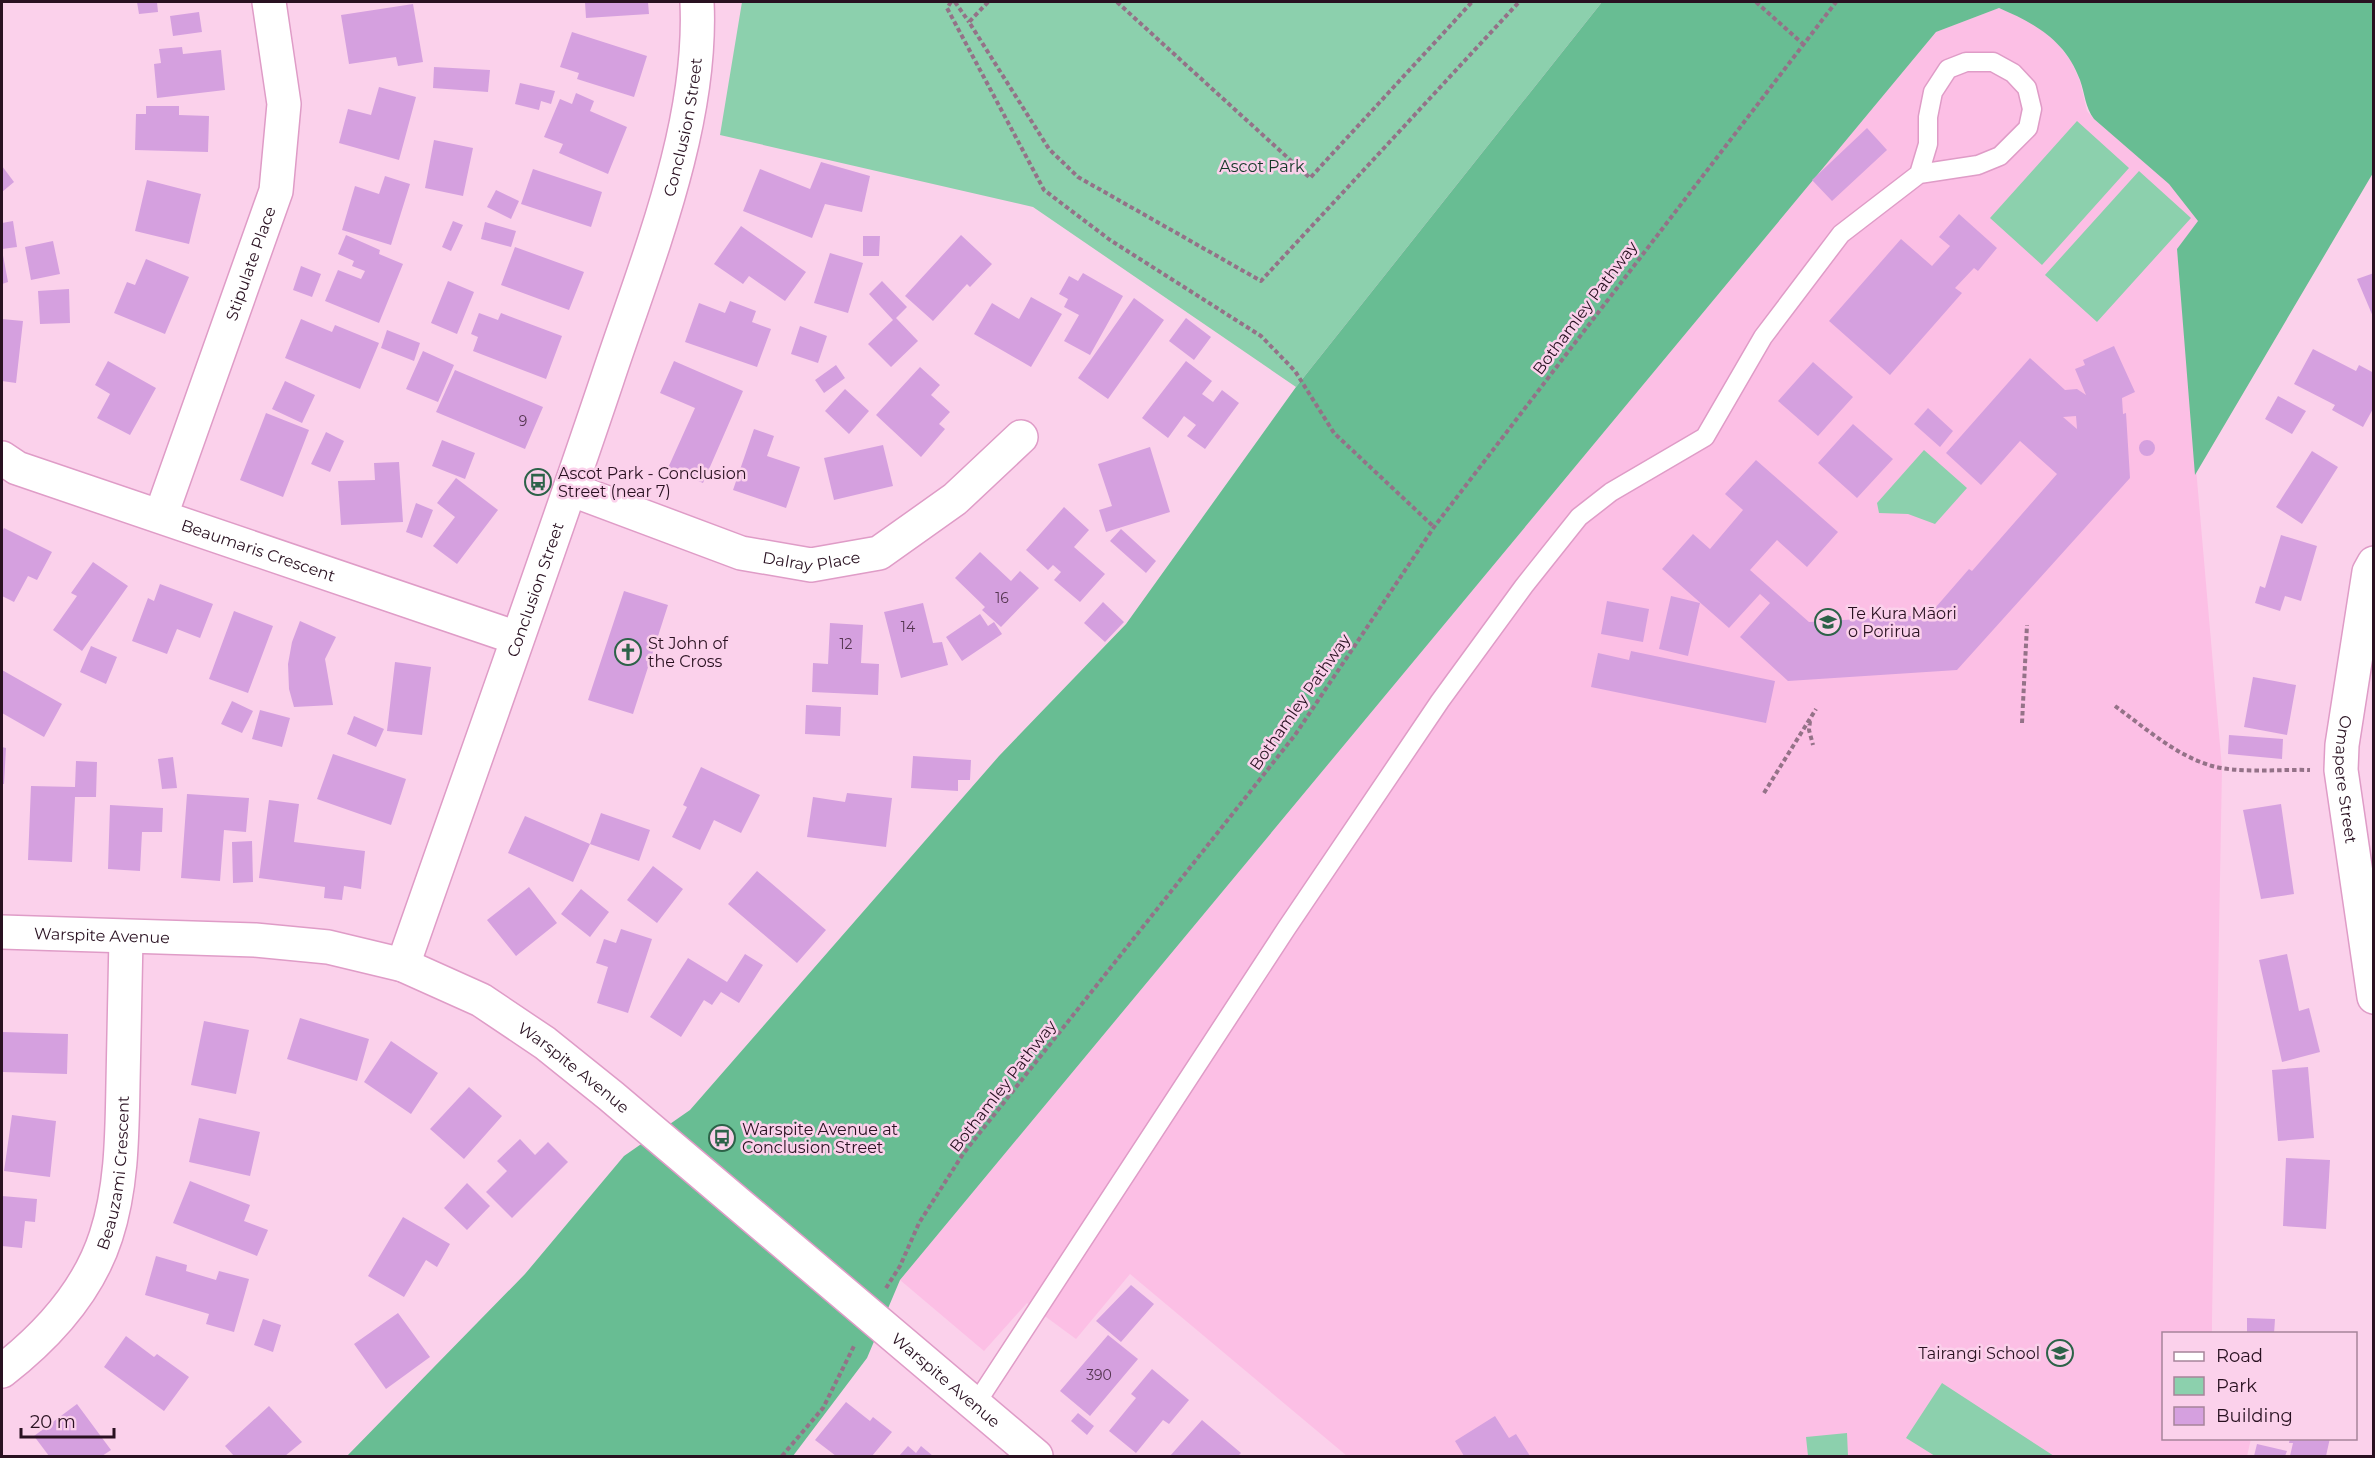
<svg xmlns="http://www.w3.org/2000/svg" width="2375" height="1458" font-family="Montserrat,sans-serif">
<style>
.built{fill:#fcbfe5}
.green{fill:#8cd0ad}
.forest{fill:#68bd93}
.building{fill:#d5a0df;fill-rule:evenodd}
.lines{fill:none;stroke-linecap:round;stroke-linejoin:round}
.service-casing{stroke:#df9cc7;stroke-width:21}
.minor-casing{stroke:#df9cc7;stroke-width:36}
.tertiary-casing{stroke:#df9cc7;stroke-width:36}
.secondary-casing{stroke:#df9cc7;stroke-width:36}
.path{stroke:#947288;stroke-width:4;stroke-dasharray:4.5 3;stroke-linecap:butt}
.service{stroke:#fff;stroke-width:18}
.minor{stroke:#fff;stroke-width:33}
.tertiary{stroke:#fff;stroke-width:33}
.secondary{stroke:#fff;stroke-width:33}
.labels{text-anchor:middle;dominant-baseline:central;stroke-width:5;stroke-linejoin:round;paint-order:stroke}
.number-label{font-size:14px;fill:#543550}
.street-label{font-size:16px;fill:#291121;stroke:#fbd1eb}
.park-label{font-size:16px;fill:#133827;stroke:#fbd1eb}
.poi-label{font-size:16px;fill:#291121;stroke:#fbd1eb;text-anchor:start}
</style>
<rect width="100%" height="100%" fill="#fbd1eb"/>
<!-- built -->
<path class="built" d="M1999,8L2035,24L2054,39L2071,61L2080,81L2087,111L2094,119L2169,183L2199,221L2177,249L2222,768L2212,1319V1333L2164,1334V1438L2251,1439L2247,1456H1347L1130,1274L1076,1339L1027,1303L984,1351L900,1280L1936,32Z"/>
<!-- green -->
<path class="green" d="M742,2H1602L1296,387L1033,207L720,135Z
M2077,121L2129,168L2042,265L1990,218Z
M2139,171L2191,218L2097,322L2045,275Z
M1924,450L1967,488L1935,524L1908,514L1879,513L1877,503Z
M1942,1383L2054,1456H1935L1906,1438Z
M1847,1433L1848,1456H1808L1806,1437Z"/>
<!-- forest -->
<path class="forest" d="M1602,2H2373V173L2195,475L2177,249L2198,221L2169,184L2094,119C2085,107 2085,94 2080,80C2065,40 2036,24 1999,8L1936,32L900,1280L867,1358L793,1456H347L525,1274L624,1156L690,1110L999,756L1126,624L1296,387Z"/>
<!-- building -->
<path class="building" d="M137,2H157L158,12L139,14Z
M585,2H648L649,14L586,18Z
M413,4L423,62L398,66L396,57L349,64L341,15Z
M199,12L202,32L173,36L170,16Z
M572,32L647,56L634,97L577,79L579,73L560,67Z
M182,47L183,54L221,50L225,90L157,98L154,64L161,63L159,49Z
M434,67L490,70L488,92L433,88Z
M520,83L555,91L551,104L541,101L539,110L515,104Z
M379,87L416,97L399,160L339,143L348,109L371,115Z
M576,93L594,101L590,111L627,127L608,174L559,153L563,144L544,137L560,99L572,104Z
M146,106H179V115L209,116L208,152L135,150L136,114H146Z
M1867,128L1887,150L1832,201L1812,180Z
M434,140L473,148L463,196L425,188Z
M821,162L870,176L862,212L825,204L812,238L743,211L760,169L810,189Z
M2,166L14,182L2,192Z
M533,169L602,192L591,227L521,204Z
M385,176L410,184L391,245L342,230L355,186L379,194Z
M147,180L201,194L189,244L135,231Z
M496,190L519,201L511,219L487,207Z
M1959,214L1997,248L1978,271L1974,268L1955,288L1962,293L1890,375L1829,321L1901,239L1932,266L1950,246L1939,237Z
M13,221L17,247L2,249V223Z
M453,221L463,225L451,251L442,247Z
M485,222L516,231L511,247L481,239Z
M741,226L806,272L785,301L749,276L743,284L714,264Z
M346,235L380,250L379,254L403,264L379,323L325,301L338,270L361,279L365,271L352,266L354,261L338,254Z
M961,235L992,264L970,287L967,284L933,321L905,296Z
M863,236H880L879,256H863Z
M53,241L60,274L31,280L25,247Z
M515,247L584,272L569,310L501,285Z
M2,250L8,282L2,284Z
M830,253L863,263L848,313L814,303Z
M146,259L189,277L165,334L114,313L127,282L135,285Z
M301,266L321,274L312,297L293,290Z
M1083,273L1123,296L1090,355L1064,341L1079,315L1064,307L1068,299L1059,294L1069,276L1078,281Z
M2374,273V319L2357,279Z
M448,281L474,292L457,334L431,323Z
M882,281L907,307L896,318L918,341L891,367L868,344L893,320L869,294Z
M69,289L70,323L40,324L38,291Z
M1031,297L1062,314L1031,367L974,334L992,303L1019,319Z
M1134,298L1164,320L1108,399L1078,378Z
M730,301L756,311L752,322L771,329L757,367L685,342L699,303L725,313Z
M479,313L498,320L501,313L562,336L546,379L473,351L478,337L471,334Z
M1186,318L1211,337L1194,360L1169,341Z
M2,319L23,321L16,383L2,381Z
M301,319L332,332L335,325L379,343L360,389L285,358Z
M800,326L827,336L818,363L791,354Z
M387,330L420,343L414,361L381,348Z
M2114,346L2135,392L2122,398L2123,414L2126,413L2130,478L1957,670L1788,681L1740,637L1770,603L1760,594L1729,628L1662,569L1693,534L1710,549L1743,510L1725,494L1756,460L1838,532L1807,567L1777,540L1750,570L1809,622L1929,615L1969,569L1972,571L2057,474L2020,441L1981,485L1946,453L2030,358L2065,390L2077,389L2086,395L2075,369L2085,365L2083,360ZM2076,416L2077,429L2063,417Z
M2313,349L2356,371L2359,365L2374,373V407L2363,427L2332,410L2335,405L2294,384Z
M423,351L454,365L438,402L406,389Z
M108,361L156,388L130,435L97,418L110,394L95,385Z
M674,361L743,391L703,483L668,468L695,408L660,393Z
M1186,361L1212,381L1202,394L1213,402L1222,390L1239,403L1205,449L1187,436L1196,425L1184,416L1168,438L1142,418Z
M1813,362L1853,397L1818,436L1778,401Z
M836,365L845,378L824,393L815,380Z
M920,367L940,385L931,395L950,412L939,424L945,429L921,457L876,415Z
M455,370L543,407L525,449L436,412Z
M285,381L315,395L302,423L272,409Z
M845,389L869,411L849,434L825,411Z
M2278,396L2306,411L2292,434L2265,419Z
M1928,408L1953,431L1940,447L1914,424Z
M266,413L309,430L283,497L240,480Z
M1853,424L1893,459L1857,498L1818,463Z
M754,429L774,436L767,456L800,467L786,508L733,490Z
M326,432L344,441L330,472L311,464Z
M442,440L475,453L465,479L432,466Z
M2139 448a8 8 0 1 1 16 0a8 8 0 1 1-16 0Z
M883,445L893,486L834,500L824,458Z
M1150,447L1170,512L1106,532L1099,510L1112,506L1098,464Z
M2312,451L2338,467L2302,524L2276,507Z
M399,462L403,522L341,525L338,481L375,480L374,463Z
M456,478L498,510L457,564L433,546L455,517L437,503Z
M416,503L433,510L422,538L406,532Z
M1064,507L1089,530L1074,547L1105,574L1080,602L1054,580L1061,572L1053,565L1048,570L1026,550Z
M4,528L52,552L37,580L28,576L14,602L2,596V532Z
M1121,529L1156,561L1146,573L1110,541Z
M2281,535L2317,546L2301,601L2285,596L2280,611L2255,603L2260,586L2265,588Z
M980,552L1011,581L1020,571L1039,588L1001,627L982,610L985,607L955,578Z
M93,562L128,586L82,651L53,630L77,596L71,593Z
M160,584L213,604L200,638L177,629L167,654L132,641L148,598L154,601Z
M624,591L668,605L633,714L588,700Z
M1671,596L1700,603L1688,656L1659,649Z
M1607,601L1649,609L1643,642L1601,634Z
M1103,602L1124,622L1105,642L1084,623Z
M923,603L933,643L942,642L948,665L901,678L884,612Z
M234,611L273,626L248,693L209,679Z
M980,614L988,626L994,622L1002,634L962,661L946,637Z
M300,621L336,637L325,659L333,705L294,707L289,689L288,664L292,642Z
M830,623L863,625L861,663L879,664L878,695L812,692L813,663L828,664Z
M91,646L117,657L106,684L80,672Z
M1631,651L1775,681L1766,723L1591,687L1598,653L1629,660Z
M395,662L431,667L422,735L387,731Z
M2,670L62,704L44,737L2,713Z
M2253,677L2296,685L2287,735L2244,727Z
M232,701L253,711L242,733L221,724Z
M806,705L841,707L840,736L805,734Z
M260,710L290,718L282,747L252,739Z
M354,716L384,729L376,747L347,734Z
M2229,735L2283,739L2282,759L2228,754Z
M2,747L6,748L4,784H2Z
M333,754L406,779L391,825L317,799Z
M913,756L971,760L970,780H958V791L911,788Z
M173,757L177,788L162,789L158,759Z
M76,761L97,762L96,797H75L72,862L28,860L31,786L75,787Z
M701,767L760,795L741,833L714,820L700,850L672,837L687,807L683,805Z
M847,793L892,798L886,847L807,837L813,797L845,802Z
M187,794L249,798L246,832L224,830L220,881L181,878Z
M269,800L299,804L294,842L365,851L361,889L344,886L342,900L324,898L325,887L259,878Z
M2281,804L2294,894L2261,899L2243,810Z
M110,805L163,808L162,832H142L140,871L108,869Z
M601,813L650,830L639,861L590,844Z
M525,816L590,844L573,882L508,853Z
M252,841L253,882L233,883L232,842Z
M653,866L683,889L657,923L627,900Z
M757,871L826,930L797,963L728,904Z
M529,887L557,923L516,956L487,920Z
M581,889L609,912L590,937L561,914Z
M621,929L652,939L628,1013L597,1003L608,967L596,963L604,939L616,943Z
M745,954L763,965L739,1003L721,992L712,1005L704,1000L681,1037L650,1017L688,958L727,982Z
M2287,954L2299,1011L2309,1008L2320,1052L2282,1062L2259,960Z
M300,1018L369,1039L357,1081L287,1059Z
M204,1021L249,1030L236,1094L191,1085Z
M2,1032L68,1034L67,1074L2,1072Z
M391,1041L438,1073L411,1114L364,1082Z
M2308,1067L2314,1138L2278,1141L2272,1070Z
M469,1087L502,1116L464,1159L430,1129Z
M12,1115L56,1121L50,1177L4,1171Z
M199,1118L260,1132L250,1176L189,1162Z
M520,1139L535,1155L548,1142L568,1162L512,1218L486,1192L507,1171L497,1161Z
M2286,1158L2330,1160L2326,1229L2283,1226Z
M190,1181L250,1205L244,1221L268,1230L257,1256L173,1223Z
M467,1183L490,1206L467,1230L444,1208Z
M2,1196L37,1199L35,1222L25,1221L22,1248L2,1246Z
M403,1217L450,1244L437,1267L426,1260L404,1297L368,1276Z
M156,1256L187,1265L186,1271L216,1280L219,1271L249,1279L234,1332L206,1324L209,1314L145,1295Z
M1131,1285L1154,1304L1121,1342L1096,1321Z
M398,1313L430,1357L386,1389L354,1344Z
M2247,1318L2275,1319L2274,1334H2247Z
M263,1319L281,1325L273,1352L254,1345Z
M1108,1335L1138,1359L1090,1416L1060,1391Z
M126,1336L154,1357L157,1354L189,1377L164,1411L104,1367Z
M1152,1369L1189,1400L1169,1424L1163,1420L1136,1453L1109,1431L1136,1398L1131,1394Z
M846,1402L870,1421L873,1417L892,1432L872,1456H836L815,1440Z
M77,1404L111,1450L102,1456H49L34,1436Z
M269,1406L302,1442L285,1456H234L225,1446Z
M1078,1413L1094,1426L1087,1435L1071,1421Z
M1495,1416L1509,1438L1516,1434L1530,1456H1464L1455,1441Z
M1202,1420L1241,1453L1238,1456H1170Z
M2290,1438H2330L2326,1456H2290L2293,1443H2289Z
M2257,1444L2287,1451L2285,1456H2254Z
M908,1446L916,1453L921,1446L933,1456H899Z"/>
<g class="lines">
<defs>
<path id="service" d="M975,1405L1286,929L1440,701L1524,586L1579,517L1611,492L1705,437L1763,337L1841,234L1919,174L1928,144V117L1933,92L1948,69L1966,62H1993L2013,73L2027,88L2032,109L2028,128L2000,156L1978,165L1919,174"/>
<g id="minor">
<path id="s1" d="M2,458L17,468L517,638"/>
<path id="s2" d="M570,489L741,553L811,565L879,553L955,499L1021,437"/>
<path id="s3" d="M161,515L276,191L284,104L269,2"/>
<path id="s4" d="M2,1371C47,1336 88,1292 106,1236C122,1187 122,1134 123,1083C124,1034 125,985 126,937"/>
</g>
<g id="tertiary">
<path id="s5" d="M403,965C471,770 541,576 607,380C646,262 703,127 697,2"/>
</g>
<g id="secondary">
<path id="s6" d="M2374,563L2369,572L2342,745L2341,770L2374,997"/>
<path id="s7" d="M2,932L255,940L328,947L403,965L481,1000L545,1043L611,1096L1036,1456"/>
</g>
</defs>
<!-- service casing -->
<use href="#service" class="service-casing"/>
<!-- minor casing -->
<use href="#minor" class="minor-casing"/>
<!-- tertiary casing -->
<use href="#tertiary" class="tertiary-casing"/>
<!-- secondary casing -->
<use href="#secondary" class="secondary-casing"/>
<!-- path -->
<path class="path" d="M951,2L947,8L1044,190L1110,240L1261,336L1295,371L1334,433L1434,527
M955,2L969,22
M988,2L969,22L1049,149L1078,177L1261,281L1519,2
M1117,2L1310,178L1472,2
M1756,2L1802,43
M2115,706C2144,727 2174,754 2209,765C2236,774 2280,769 2310,770
M1810,721L1809,730L1813,745
M2022,723L2027,625
M1764,793L1816,709
M886,1288L900,1266L919,1223L963,1154L1295,735L1434,527L1836,2
M782,1456L823,1408L855,1344"/>
<!-- service -->
<use href="#service" class="service"/>
<!-- minor -->
<use href="#minor" class="minor"/>
<!-- tertiary -->
<use href="#tertiary" class="tertiary"/>
<!-- secondary -->
<use href="#secondary" class="secondary"/>
</g>
<!-- icons -->
<defs>
<symbol id="bus-ring" viewBox="-11 -11 22 22"><circle r="9.5" fill="#fbd1eb" stroke="#2c6248" stroke-width="1.5"/><path d="M-5-6H5V4H4V6H2V4H-2V6H-4V4H-5ZM-3.5-4V0h7V-4ZM-3.5 1.2v1.5H-2V1.2ZM2 1.2v1.5H3.5V1.2Z" fill="#2c6248"/></symbol>
<symbol id="school-ring" viewBox="-11 -11 22 22"><circle r="9.5" fill="#fbd1eb" stroke="#2c6248" stroke-width="1.5"/><path d="M0-5L7-2L0 1L-7-2ZM-4 1L0 2.5L4 1V4Q0 6-4 4Z" fill="#2c6248"/></symbol>
<symbol id="church-ring" viewBox="-11 -11 22 22"><circle r="9.5" fill="#fbd1eb" stroke="#2c6248" stroke-width="1.5"/><path d="M-1.2-6h2.4v3.5h3.3v2.4h-3.3V6h-2.4V-.1h-3.3v-2.4h3.3Z" fill="#2c6248"/></symbol>
</defs>
<g fill-rule="evenodd">
<use href="#bus-ring" x="523" y="467" width="30" height="30"/>
<use href="#school-ring" x="1813" y="607" width="30" height="30"/>
<use href="#church-ring" x="613" y="637" width="30" height="30"/>
<use href="#bus-ring" x="707" y="1123" width="30" height="30"/>
<use href="#school-ring" x="2045" y="1338" width="30" height="30"/>
</g>
<g class="labels">
<!-- number labels -->
<g class="number-label">
<text x="523" y="421">9</text>
<text x="1002" y="598">16</text>
<text x="908" y="627">14</text>
<text x="846" y="644">12</text>
<text x="1099" y="1375">390</text>
</g>
<!-- street labels -->
<g class="street-label">
<text stroke="none"><textPath href="#s5" startOffset="884">Conclusion Street</textPath></text>
<text stroke="none"><textPath href="#s3" startOffset="267">Stipulate Place</textPath></text>
<text transform="translate(1585 308) rotate(-53)">Bothamley Pathway</text>
<text stroke="none"><textPath href="#s1" startOffset="273">Beaumaris Crescent</textPath></text>
<text stroke="none"><textPath href="#s2" startOffset="254">Dalray Place</textPath></text>
<text stroke="none"><textPath href="#s5" startOffset="398">Conclusion Street</textPath></text>
<text transform="translate(1300 702) rotate(-55)">Bothamley Pathway</text>
<text stroke="none"><textPath href="#s6" startOffset="220">Omapere Street</textPath></text>
<text stroke="none"><textPath href="#s7" startOffset="100">Warspite Avenue</textPath></text>
<text stroke="none"><textPath href="#s7" startOffset="604">Warspite Avenue</textPath></text>
<text transform="translate(1003 1086) rotate(-52)">Bothamley Pathway</text>
<text stroke="none"><textPath href="#s4" startOffset="237">Beauzami Crescent</textPath></text>
<text stroke="none"><textPath href="#s7" startOffset="1090">Warspite Avenue</textPath></text>
</g>
<!-- park labels -->
<g class="park-label">
<text x="1262" y="166">Ascot Park</text>
</g>
<!-- poi labels -->
<g class="poi-label">
<text x="558" y="473">Ascot Park - Conclusion<tspan x="558" dy="18">Street (near 7)</tspan></text>
<text x="1848" y="613">Te Kura Māori<tspan x="1848" dy="18">o Porirua</tspan></text>
<text x="648" y="643">St John of<tspan x="648" dy="18">the Cross</tspan></text>
<text x="742" y="1129">Warspite Avenue at<tspan x="742" dy="18">Conclusion Street</tspan></text>
<text x="2040" y="1353" text-anchor="end">Tairangi School</text>
</g>
</g>
<!-- border -->
<rect width="2375" height="1458" fill="none" stroke="#291121" stroke-width="6"/>
<!-- legend -->
<rect x="2162" y="1332" width="195" height="108" fill="#fbd1eb" stroke="#a7849a" stroke-width="1.5"/>
<rect x="2174" y="1352" width="30" height="9" fill="#ffffff" stroke="#a7849a" stroke-width="1.5"/>
<text x="2216" y="1362" font-size="18" fill="#291121">Road</text>
<rect x="2174" y="1377" width="30" height="18" fill="#8cd0ad" stroke="#a7849a" stroke-width="1.5"/>
<text x="2216" y="1392" font-size="18" fill="#291121">Park</text>
<rect x="2174" y="1407" width="30" height="18" fill="#d5a0df" stroke="#a7849a" stroke-width="1.5"/>
<text x="2216" y="1422" font-size="18" fill="#291121">Building</text>
<!-- scale -->
<path d="M21 1428v9h93v-9" fill="none" stroke="#291121" stroke-width="3"/>
<text x="30" y="1428" font-size="18" fill="#291121" stroke="#fbd1eb" stroke-width="4.5" paint-order="stroke">20 m</text>
</svg>
